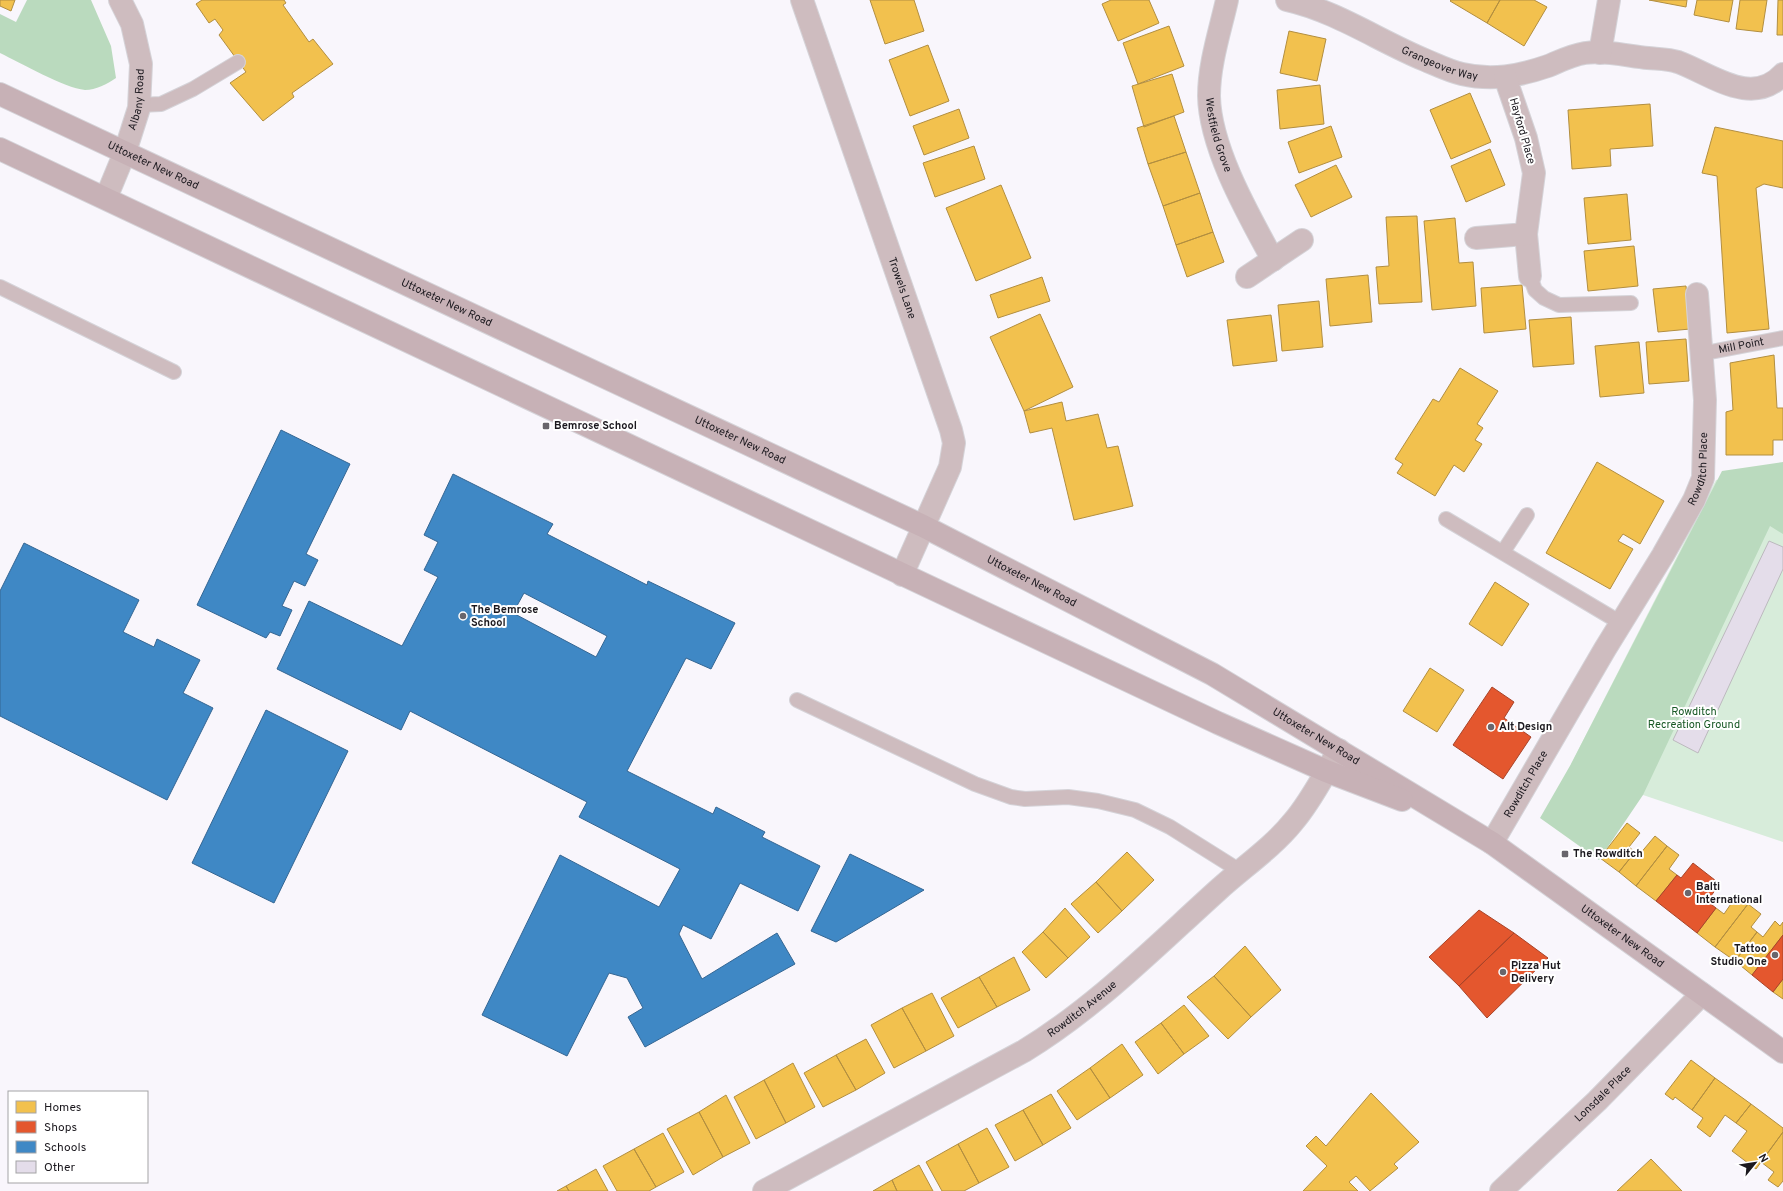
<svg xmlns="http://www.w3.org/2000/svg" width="1783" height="1191" font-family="Overpass,sans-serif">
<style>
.green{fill:#d7ecda}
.forest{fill:#badabe}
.homes{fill:#f2c14e;stroke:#b28e40}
.shops{fill:#e4572e;stroke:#a84429}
.schools{fill:#3f88c5;stroke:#346693;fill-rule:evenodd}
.building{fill:#e4ddea;stroke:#bcb9be}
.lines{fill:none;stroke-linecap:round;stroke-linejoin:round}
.service-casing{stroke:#d5d3d8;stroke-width:16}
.minor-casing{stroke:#d5d3d8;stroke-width:24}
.tertiary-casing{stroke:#d5d3d8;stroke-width:24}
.primary-casing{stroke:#d5d3d8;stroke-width:24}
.service{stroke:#cebcbf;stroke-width:14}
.minor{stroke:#cebcbf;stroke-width:22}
.tertiary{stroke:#cebcbf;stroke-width:22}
.primary{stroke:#c7b1b6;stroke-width:22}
.poi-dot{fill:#69666c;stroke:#fff;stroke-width:1.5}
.labels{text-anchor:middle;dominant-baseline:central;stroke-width:4;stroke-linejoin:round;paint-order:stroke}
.street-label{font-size:11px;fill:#1b181e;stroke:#fff}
.poi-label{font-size:11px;font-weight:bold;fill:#1b181e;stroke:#fff;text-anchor:start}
.park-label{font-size:11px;fill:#185825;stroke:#fff}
</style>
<rect width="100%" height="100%" fill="#f9f6fc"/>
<!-- green -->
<path class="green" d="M1783,469V842L1643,795L1571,764L1716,480Z"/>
<!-- forest -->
<path class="forest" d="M27,0H91L111,46L116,78C107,84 96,90 85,90C64,88 21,63 0,53V14L16,22Z
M1783,462V534L1770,526L1643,795L1599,860L1540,818L1571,764L1722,471Z"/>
<!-- homes -->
<path class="homes" d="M0,0H15L11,11L0,6Z
M202,0H284L286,3L283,5L309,42L313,39L333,64L292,93L294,97L263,121L230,83L246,72L219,35L223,30L215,19L209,23L196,4Z
M870,0H914L924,31L885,44Z
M1111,0H1149L1159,23L1118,41L1102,4Z
M1451,0H1500L1487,23L1450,1Z
M1500,0H1534L1547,7L1524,46L1487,23Z
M1649,0H1687L1686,7Z
M1697,0H1733L1729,22L1694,15Z
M1740,0H1767L1762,32L1736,29Z
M1778,0H1783V35H1777Z
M1169,26L1184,66L1138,84L1123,43Z
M1289,31L1326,39L1317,81L1280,73Z
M928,45L949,101L910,116L889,60Z
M1172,74L1184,112L1144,127L1132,86Z
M1320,85L1324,124L1280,129L1277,90Z
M1470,93L1491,142L1451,159L1430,110Z
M1650,104L1653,146L1610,149L1611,166L1572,169L1568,110Z
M959,109L969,138L924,155L913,126Z
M1174,116L1186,152L1148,164L1137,128Z
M1331,126L1342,157L1299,173L1288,142Z
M1715,127L1783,141V188L1764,184L1756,188L1769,329L1727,333L1717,176L1702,173Z
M974,146L985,179L935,197L923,163Z
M1490,149L1505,185L1466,202L1451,166Z
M1186,152L1200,193L1163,206L1148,164Z
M1336,165L1352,197L1311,217L1295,185Z
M1001,185L1031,258L976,281L946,208Z
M1200,193L1213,232L1176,245L1163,206Z
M1627,194L1631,240L1588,244L1584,198Z
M1417,216L1422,302L1379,304L1376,267L1389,266L1386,217Z
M1455,218L1459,263L1473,262L1476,306L1432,310L1424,221Z
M1213,232L1224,262L1187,277L1176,245Z
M1634,246L1638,286L1588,291L1584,251Z
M1368,275L1372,322L1330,326L1326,279Z
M1042,277L1050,301L998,318L990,295Z
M1522,285L1526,329L1484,333L1481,288Z
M1686,286L1690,329L1658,332L1653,289Z
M1319,301L1323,347L1282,351L1278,305Z
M1040,314L1073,387L1024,411L990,337Z
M1271,315L1277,361L1233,366L1227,320Z
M1571,317L1574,364L1533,367L1529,320Z
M1686,339L1689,381L1649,384L1646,342Z
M1639,342L1644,393L1600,397L1595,346Z
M1774,355L1777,408H1783V440H1773V455H1726V412L1733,410L1730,363Z
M1460,368L1498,391L1477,424L1483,428L1475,440L1482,444L1464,472L1454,465L1435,496L1397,473L1403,464L1395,459L1433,399L1439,402Z
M1062,402L1066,421L1098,414L1107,448L1118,446L1133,506L1074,520L1052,428L1030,433L1024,411Z
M1597,462L1664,501L1640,544L1623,534L1618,541L1633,549L1610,589L1546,553Z
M1495,582L1529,604L1502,646L1469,624Z
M1430,668L1464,690L1437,732L1403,711Z
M1627,823L1640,833L1629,847L1635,852L1619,872L1600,858Z
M1655,836L1667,846L1636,886L1619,872L1635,852L1639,855Z
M1667,846L1679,855L1669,869L1677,875L1656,901L1636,886Z
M1127,852L1154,880L1122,911L1096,882Z
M1096,882L1122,911L1098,933L1071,904Z
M1737,895L1748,904L1715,947L1697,933L1716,908L1724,914Z
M1748,904L1761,914L1751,927L1757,932L1735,961L1715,947Z
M1065,908L1090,937L1068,958L1043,932Z
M1775,921L1780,926L1783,922V935L1752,975L1735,961L1757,932L1763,937Z
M1043,932L1068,958L1046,978L1022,952Z
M1245,946L1281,990L1251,1017L1214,976Z
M1014,957L1030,990L997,1007L979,977Z
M1214,976L1251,1017L1228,1039L1187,997Z
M979,977L997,1007L958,1028L941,998Z
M1783,979V999L1773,992Z
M932,993L954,1036L926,1051L902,1008Z
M1184,1005L1209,1036L1184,1054L1161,1023Z
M902,1008L926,1051L894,1068L871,1025Z
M1161,1023L1184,1054L1158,1074L1135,1042Z
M866,1039L885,1073L856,1090L836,1055Z
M1122,1044L1143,1075L1110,1098L1090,1068Z
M836,1055L856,1090L823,1107L804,1073Z
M1691,1060L1715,1078L1692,1110L1675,1097L1673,1100L1665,1094Z
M793,1063L815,1107L786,1123L764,1080Z
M1090,1068L1110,1098L1077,1120L1057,1091Z
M1715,1078L1751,1104L1736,1123L1725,1115L1710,1137L1697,1127L1703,1118L1692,1110Z
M764,1080L786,1123L756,1139L734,1097Z
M1371,1093L1419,1142L1394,1164L1398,1168L1370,1191L1356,1176L1349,1182L1358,1191H1303L1327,1166L1306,1146L1316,1136L1326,1146Z
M1051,1094L1071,1128L1043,1145L1023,1110Z
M726,1095L750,1143L723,1157L699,1112Z
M1751,1104L1783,1128V1132L1756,1169L1732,1151L1747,1131L1736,1123Z
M1023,1110L1043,1145L1015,1161L995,1125Z
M699,1112L723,1157L693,1175L667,1129Z
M987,1128L1009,1167L979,1183L958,1144Z
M1783,1132V1181L1778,1187L1768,1180L1774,1172L1761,1162Z
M663,1133L684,1172L656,1187L634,1149Z
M958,1144L979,1183L964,1191H942L926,1162Z
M634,1149L656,1187L649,1191H617L603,1166Z
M1651,1159L1682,1191H1617Z
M919,1165L933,1191H897L892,1180Z
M596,1169L608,1191H569L566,1186Z
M892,1180L897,1191H873Z
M566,1186L569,1191H557Z"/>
<!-- shops -->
<path class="shops" d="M1492,687L1514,702L1504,718L1531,737L1503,779L1453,745Z
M1693,863L1720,884L1707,901L1716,908L1697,933L1656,901L1677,875L1681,878Z
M1479,910L1514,933L1459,986L1429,957Z
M1514,933L1548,958L1487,1018L1459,986Z
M1783,935V979L1773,992L1752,975Z"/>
<!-- schools -->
<path class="schools" d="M281,430L350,464L306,554L318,560L305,586L294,581L282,606L292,610L280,636L270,632L266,638L197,605Z
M453,474L553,524L547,534L647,585L648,581L735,623L711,669L686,658L627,771L713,814L716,807L765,832L762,837L820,866L798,911L740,883L711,939L683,925L679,934L702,979L777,933L795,964L645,1047L628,1017L643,1008L627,978L609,973L567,1056L482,1015L560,855L659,907L680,869L579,817L587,802L410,711L401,730L277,669L309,601L402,646L438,577L424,570L438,542L424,535ZM524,593L607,636L596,657L513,613Z
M24,543L139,600L123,632L154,647L157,639L200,660L183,693L213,708L167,800L0,716V591Z
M266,710L348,751L274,903L192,863Z
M850,854L924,890L836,942L811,931Z"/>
<!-- building -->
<path class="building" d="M1769,541L1783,547V569L1698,753L1673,740Z"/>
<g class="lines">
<defs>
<g id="service">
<path d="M139,105L161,104L193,89L238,62"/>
<path d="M1530,276L1535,290L1544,298L1559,305L1631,303"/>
<path d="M0,287L174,372"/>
<path id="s1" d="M1700,354L1783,338"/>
<path d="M1446,519L1621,623"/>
<path d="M1503,552L1527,515"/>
<path d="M797,700L975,784L1011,797L1025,799L1068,797L1098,801L1135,810L1170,827L1240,871"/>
</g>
<g id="minor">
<path id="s2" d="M802,0L951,430L954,443L950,467L902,575"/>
<path id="s3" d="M1227,0C1220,31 1209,64 1209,96C1210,148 1248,214 1273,260"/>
<path id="s4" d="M1287,0C1336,11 1379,41 1425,60C1437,65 1449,71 1462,74C1492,81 1519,76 1548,66C1560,61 1572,55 1585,53C1605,50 1628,56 1648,58C1658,59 1669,59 1678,62C1711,74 1752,108 1783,74"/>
<path d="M1600,53L1609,0"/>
<path d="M1526,234L1530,276"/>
<path d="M1476,238L1526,234L1534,173L1526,138L1505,77"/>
<path d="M1247,277L1302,240"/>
<path id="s5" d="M1492,843L1605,649L1663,555L1694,500L1703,478L1705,400L1697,294"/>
<path id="s6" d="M764,1191L1024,1051C1096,1007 1155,947 1217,891C1242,868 1272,848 1293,822C1312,800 1324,774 1339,750"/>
<path id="s7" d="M1501,1191L1597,1101L1702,994"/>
</g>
<g id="tertiary">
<path id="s8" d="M106,198L125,152L139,108L141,64L132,24L120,0"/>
</g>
<g id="primary">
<path id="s9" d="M0,94L923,526L1212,674L1492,843L1783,1052"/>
<path d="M0,149L1218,723L1326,771L1402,800"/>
</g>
</defs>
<!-- service casing -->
<use href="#service" class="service-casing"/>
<!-- minor casing -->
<use href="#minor" class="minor-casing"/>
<!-- tertiary casing -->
<use href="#tertiary" class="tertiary-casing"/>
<!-- primary casing -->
<use href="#primary" class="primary-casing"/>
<!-- service -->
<use href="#service" class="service"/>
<!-- minor -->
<use href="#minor" class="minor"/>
<!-- tertiary -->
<use href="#tertiary" class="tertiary"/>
<!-- primary -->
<use href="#primary" class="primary"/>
</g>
<!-- markers -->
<g class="poi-dot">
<rect x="542" y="422" width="8" height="8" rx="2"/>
<circle cx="463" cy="616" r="4"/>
<circle cx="1491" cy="727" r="4"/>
<rect x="1561" y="850" width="8" height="8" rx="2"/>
<circle cx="1688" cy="893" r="4"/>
<circle cx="1775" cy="955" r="4"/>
<circle cx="1503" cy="972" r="4"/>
</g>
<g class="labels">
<!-- street labels -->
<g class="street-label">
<text stroke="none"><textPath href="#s4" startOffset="166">Grangeover Way</textPath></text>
<text stroke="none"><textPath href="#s8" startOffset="104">Albany Road</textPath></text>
<text transform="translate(1522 131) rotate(74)">Hayford Place</text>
<text stroke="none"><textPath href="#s3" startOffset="138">Westfield Grove</textPath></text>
<text stroke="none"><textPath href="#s9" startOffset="169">Uttoxeter New Road</textPath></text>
<text stroke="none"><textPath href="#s2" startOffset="305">Trowels Lane</textPath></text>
<text stroke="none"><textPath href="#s9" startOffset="493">Uttoxeter New Road</textPath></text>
<text stroke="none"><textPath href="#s1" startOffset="42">Mill Point</textPath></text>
<text stroke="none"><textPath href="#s9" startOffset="817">Uttoxeter New Road</textPath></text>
<text stroke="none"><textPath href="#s5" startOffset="430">Rowditch Place</textPath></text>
<text stroke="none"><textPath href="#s9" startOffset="1141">Uttoxeter New Road</textPath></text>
<text stroke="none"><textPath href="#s9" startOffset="1465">Uttoxeter New Road</textPath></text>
<text stroke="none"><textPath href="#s5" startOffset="68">Rowditch Place</textPath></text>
<text stroke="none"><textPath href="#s9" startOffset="1831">Uttoxeter New Road</textPath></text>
<text stroke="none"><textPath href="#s6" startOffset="367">Rowditch Avenue</textPath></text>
<text stroke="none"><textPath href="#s7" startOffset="141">Lonsdale Place</textPath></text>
</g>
<!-- poi labels -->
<g class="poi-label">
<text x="554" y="426">Bemrose School</text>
<text x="471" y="610">The Bemrose<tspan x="471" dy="13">School</tspan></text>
<text x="1499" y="727">Alt Design</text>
<text x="1573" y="854">The Rowditch</text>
<text x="1696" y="887">Balti<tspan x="1696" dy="13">International</tspan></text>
<text x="1767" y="949" text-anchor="end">Tattoo<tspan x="1767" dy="13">Studio One</tspan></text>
<text x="1511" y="966">Pizza Hut<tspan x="1511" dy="13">Delivery</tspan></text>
</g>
<!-- park labels -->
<g class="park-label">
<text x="1694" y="712">Rowditch<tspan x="1694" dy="13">Recreation Ground</tspan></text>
</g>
</g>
<!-- legend -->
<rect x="8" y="1091" width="140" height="92" fill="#ffffff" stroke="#a4a3a5"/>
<rect x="16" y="1101" width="20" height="12" fill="#f2c14e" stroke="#a4a3a5"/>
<text x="44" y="1111" font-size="12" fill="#1b181e">Homes</text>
<rect x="16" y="1121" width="20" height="12" fill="#e4572e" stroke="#a4a3a5"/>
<text x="44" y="1131" font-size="12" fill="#1b181e">Shops</text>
<rect x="16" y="1141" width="20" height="12" fill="#3f88c5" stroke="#a4a3a5"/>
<text x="44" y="1151" font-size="12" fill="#1b181e">Schools</text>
<rect x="16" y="1161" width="20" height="12" fill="#e4ddea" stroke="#a4a3a5"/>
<text x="44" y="1171" font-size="12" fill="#1b181e">Other</text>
<!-- north arrow -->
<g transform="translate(1755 1163) rotate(60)" stroke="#ffffff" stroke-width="3" paint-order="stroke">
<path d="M0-3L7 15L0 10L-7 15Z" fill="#1b181e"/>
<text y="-6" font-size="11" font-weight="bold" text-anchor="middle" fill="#1b181e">N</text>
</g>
</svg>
